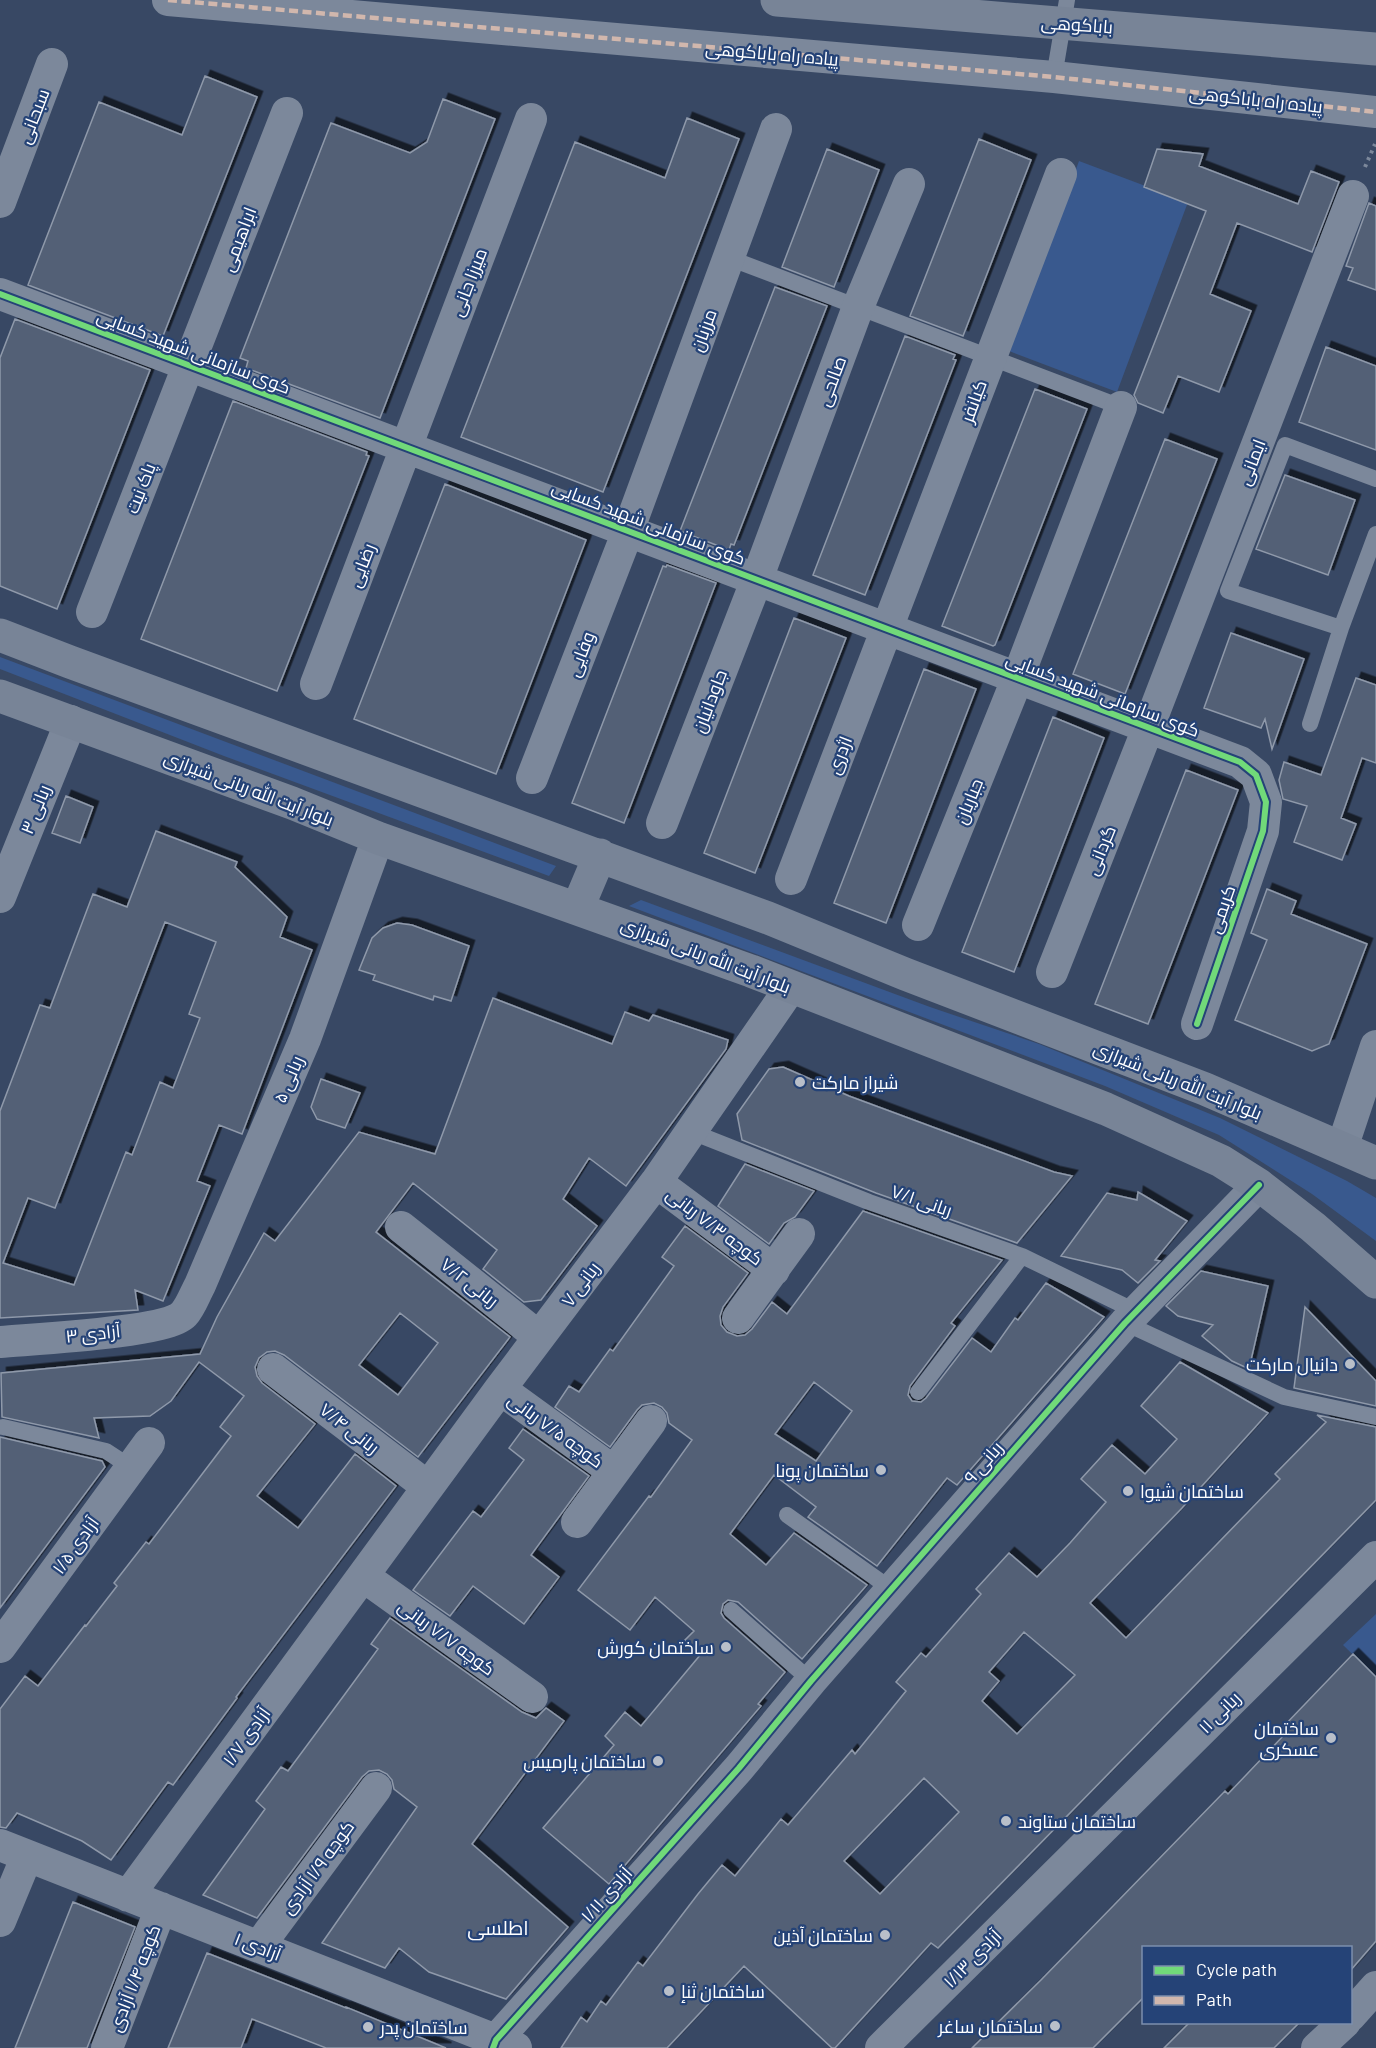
<svg xmlns="http://www.w3.org/2000/svg" width="1376" height="2048" font-family="Barlow,Cairo,sans-serif">
<style>
.green{fill:#39598e}
.building{fill:#526076;stroke:#8f99aa;stroke-width:1.5;fill-rule:evenodd;filter:url(#shadow)}
.lines{fill:none;stroke-linecap:round;stroke-linejoin:round}
.path{stroke:#7c889b;stroke-width:4;stroke-dasharray:3 4.5;stroke-linecap:butt}
.lane{stroke:#7c889b;stroke-width:16}
.street{stroke:#7c889b;stroke-width:32}
.secondary{stroke:#788497;stroke-width:33}
.quiet{stroke:#d1b7ad;stroke-width:4.5;stroke-dasharray:9 4.5;stroke-linecap:butt}
.cycleway-casing{stroke:#254377;stroke-width:10}
.cycleway{stroke:#71d979;stroke-width:6}
.poi-dot{fill:#b9bfc9;stroke:#254377;stroke-width:2}
.labels{text-anchor:middle;dominant-baseline:central;stroke-width:4.5;stroke-linejoin:round;paint-order:stroke}
.street-label{font-size:18px;fill:#fff;stroke:#254377}
.poi-label{font-size:18px;fill:#fff;stroke:#254377;text-anchor:end}
.neighbourhood-label{font-size:20px;fill:#fff;stroke:#254377}
</style>
<defs>
<filter id="shadow"><feDropShadow dx="5.5" dy="-5.5" stdDeviation="0" flood-color="#0009"/></filter>
</defs>
<rect width="100%" height="100%" fill="#384864"/>
<!-- green -->
<path class="green" d="M1079,161L1188,202L1117,392L1009,351Z
M0,657L556,866L549,876L224,756L0,669Z
M641,900L930,1007L1039,1044L1220,1118L1347,1181L1376,1198V1241L1312,1194L1219,1135L1105,1086L629,906Z
M1376,1614V1677L1343,1645Z"/>
<!-- building -->
<path class="building" d="M205,76L257,97L163,336L28,285L99,102L182,135Z
M443,99L495,119L380,418L246,368L248,361L240,358L331,123L410,153L427,142Z
M687,118L739,139L603,492L461,437L575,142L665,178Z
M979,139L1031,160L963,336L910,316Z
M827,149L879,170L834,287L782,267Z
M1157,149L1203,154L1199,166L1298,204L1311,171L1339,182L1312,252L1237,223L1210,294L1251,311L1219,392L1178,376L1163,413L1138,403L1134,395L1206,211L1144,187Z
M1369,203L1376,206V290L1348,280L1353,268L1346,266Z
M775,287L827,306L734,545L731,544L729,550L680,531Z
M15,319L150,370L57,609L0,586V358Z
M905,336L955,355L953,359L956,360L865,595L813,575Z
M1326,347L1376,366V450L1299,422Z
M1035,389L1087,409L995,645L993,646L942,626Z
M233,401L367,452L366,455L369,456L277,691L141,639Z
M1165,439L1217,459L1125,694L1073,674Z
M1285,475L1355,500L1328,575L1256,549Z
M445,484L586,540L496,774L354,719Z
M667,565L716,583L624,823L572,803L663,566L666,567Z
M794,618L846,638L755,873L704,853Z
M1231,633L1304,659L1272,749L1265,719L1261,728L1204,708Z
M924,669L976,689L886,923L834,903Z
M1356,678L1376,685V763L1362,758L1341,818L1356,824L1342,860L1294,842L1307,806L1283,799L1279,780L1284,762L1321,775Z
M1053,717L1104,738L1014,972L962,952Z
M1186,770L1238,790L1148,1024L1095,1004Z
M66,796L93,807L80,843L52,833Z
M156,831L237,862L235,867L287,917L280,937L312,950L242,1134L219,1125L197,1181L210,1186L163,1301L135,1290L138,1310L0,1318V1111L40,1005L50,1008L93,894L127,907ZM165,922L216,942L189,1014L200,1018L173,1088L160,1082L132,1155L126,1152L74,1285L3,1263L28,1198L55,1208Z
M1267,889L1296,901L1291,914L1367,944L1329,1044L1312,1051L1235,1020L1267,940L1251,933Z
M397,923L412,925L469,946L451,1001L434,996L433,1000L373,980L375,975L359,970L372,938L383,928Z
M493,998L612,1044L625,1012L649,1021L653,1015L728,1040L726,1049L626,1186L589,1158L563,1199L597,1226L541,1300L524,1302L483,1269L497,1250L413,1183L376,1232L510,1337L418,1457L284,1355L275,1351L267,1352L259,1358L255,1367L257,1376L262,1383L315,1424L257,1496L298,1528L355,1454L396,1486L236,1697L237,1698L173,1785L168,1782L111,1860L82,1841L17,1813L6,1828L0,1827V1709L25,1676L38,1686L85,1625L86,1626L117,1586L114,1583L146,1542L149,1544L231,1436L220,1427L244,1396L199,1362L171,1401L150,1416L94,1418L99,1438L2,1417L1,1373L200,1354L217,1317L264,1233L275,1241L359,1132L435,1154ZM400,1313L438,1343L398,1395L359,1365Z
M783,1067L849,1096L1054,1172L1072,1176L1017,1243L876,1193L742,1140L737,1114L769,1069Z
M321,1079L360,1093L345,1128L317,1119L311,1107Z
M745,1164L814,1191L795,1217L784,1223L769,1244L718,1206Z
M1138,1192L1187,1221L1155,1260L1160,1261L1138,1283L1122,1270L1061,1256L1107,1193L1137,1200Z
M863,1211L1002,1260L951,1323L955,1326L910,1386L908,1395L912,1401L921,1402L926,1398L972,1338L991,1352L1015,1318L1018,1320L1046,1283L1104,1317L957,1485L947,1478L877,1566L808,1517L816,1507L774,1475L730,1534L766,1565L794,1533L867,1585L802,1659L738,1602L728,1600L723,1604L721,1613L724,1618L785,1672L758,1704L761,1706L609,1884L543,1828L614,1745L605,1736L625,1712L641,1726L701,1654L685,1640L694,1631L655,1597L630,1630L578,1590L649,1496L651,1497L692,1440L669,1423L667,1413L662,1407L654,1403L642,1405L637,1410L610,1447L555,1407L569,1386L579,1392L610,1349L613,1351L674,1266L662,1257L685,1226L748,1273L723,1307L720,1316L721,1325L727,1332L737,1336L745,1335L752,1329L772,1302L787,1314ZM814,1382L852,1411L816,1461L775,1434Z
M1201,1271L1268,1286L1249,1369L1232,1361L1202,1336L1213,1325L1178,1316L1166,1306Z
M1305,1307L1376,1381V1406L1294,1388Z
M1180,1362L1268,1413L1182,1508L1090,1603L1126,1638L1280,1479L1275,1474L1326,1422L1317,1415L1376,1427V1500L938,1948L931,1943L835,2048H832L744,1966L667,2048H561L581,2017L587,2022L601,2001L606,2005L638,1962L643,1966L698,1894L722,1865L735,1876L781,1819L788,1825L852,1750L855,1754L906,1691L896,1682L921,1653L926,1657L981,1594L976,1589L1009,1553L1037,1577L1070,1543L1106,1502L1081,1479L1112,1445L1145,1474L1177,1439L1141,1406ZM1024,1632L1075,1675L1017,1734L982,1701L999,1681L989,1672ZM924,1778L959,1812L880,1894L844,1861Z
M523,1429L589,1476L531,1555L559,1577L524,1624L473,1586L450,1616L413,1590L473,1511L481,1517L524,1460L509,1448Z
M0,1437L102,1461L105,1467L0,1608Z
M390,1618L522,1712L536,1718L546,1708L564,1721L472,1844L568,1927L506,1999L429,1972L399,1948L385,1968L322,1943L417,1807L394,1789L392,1780L387,1774L379,1770L369,1771L362,1777L257,1918L203,1895L265,1809L256,1801L281,1767L288,1771L345,1694L378,1649L371,1644Z
M1353,1654L1376,1677V1941L1350,1971V1947H1143V1998L1093,2048H972L1041,1980L1225,1791L1228,1794L1286,1733L1282,1728Z
M73,1902L135,1927L100,2015L87,2048H15Z
M207,1953L346,2008V2007L446,2048H326L252,2019L241,2048H168Z
M1190,2022H1300L1274,2048H1164Z"/>
<g class="lines">
<!-- path -->
<path class="path" d="M1365,167L1375,144"/>
<!-- lane -->
<path class="lane" d="M1054,77L1067,0
M729,258L1121,407
M1341,628L1228,591L1285,445L1376,479
M1310,724L1341,628L1376,534
M692,1132L869,1202L1022,1256L1137,1312
M1125,1323L1284,1397L1376,1417
M918,1392L1022,1256
M3,1427L106,1451L132,1468
M787,1515L891,1589
M731,1610L811,1681"/>
<!-- street -->
<path class="street" d="M168,0L1054,77L1376,112
M0,202L52,64
M0,294L1240,762L1256,775L1266,802L1263,831L1197,1024
M92,612L287,113
M316,684L531,119
M532,778L628,531L776,129
M662,823L757,579L858,307L909,184
M791,879C882,644 969,408 1061,174
M0,897L71,721
M918,925L1018,677L1121,407
M1052,972L1148,728L1353,196
M1342,1148L1376,1046
M656,1182L774,1270
M401,1227L539,1337
M738,1318L799,1234
M0,1342C32,1339 166,1333 184,1314C191,1306 195,1294 200,1285L305,1039L378,838
M273,1369L428,1487
M500,1389L613,1471
M577,1522L651,1421
M363,1576L532,1697
M0,1647L149,1443
M0,1845L516,2048
M128,1896L500,1389L656,1182L791,987
M0,1921L27,1856
M259,1946L376,1788
M1350,2016L1376,1987
M107,2048L161,1908
M493,2048L496,2040L739,1768L811,1681L1125,1323L1259,1185
M881,2048L1376,1557
M1317,2048L1345,2022"/>
<!-- secondary -->
<path class="secondary" d="M777,0L1376,49
M0,635L70,662L768,918L905,974L1205,1089L1376,1163
M0,696L292,803L378,838L751,971L1106,1109L1221,1161L1259,1185L1313,1227L1376,1282
M578,907L600,855"/>
<!-- quiet -->
<path class="quiet" d="M168,0L1054,77L1376,112"/>
<defs>
<path id="cycleway" d="M0,294L1240,762L1256,775L1266,802L1263,831L1197,1024
M493,2048L496,2040L739,1768L811,1681L1125,1323L1259,1185"/>
</defs>
<!-- cycleway casing -->
<use href="#cycleway" class="cycleway-casing"/>
<!-- cycleway -->
<use href="#cycleway" class="cycleway"/>
</g>
<!-- markers -->
<g class="poi-dot">
<circle cx="800" cy="1082" r="6"/>
<circle cx="1350" cy="1364" r="6"/>
<circle cx="881" cy="1470" r="6"/>
<circle cx="1128" cy="1491" r="6"/>
<circle cx="726" cy="1647" r="6"/>
<circle cx="1331" cy="1738" r="6"/>
<circle cx="658" cy="1761" r="6"/>
<circle cx="1006" cy="1821" r="6"/>
<circle cx="885" cy="1935" r="6"/>
<circle cx="669" cy="1991" r="6"/>
<circle cx="1055" cy="2026" r="6"/>
<circle cx="368" cy="2027" r="6"/>
</g>
<g class="labels">
<!-- street labels -->
<g class="street-label">
<text transform="translate(1077 24) rotate(4)">باباکوهی</text>
<text transform="translate(772 53) rotate(5)">پیاده راه باباکوهی</text>
<text transform="translate(1256 99) rotate(6)">پیاده راه باباکوهی</text>
<text transform="translate(33 116) rotate(-69)">سبحانی</text>
<text transform="translate(238 239) rotate(-69)">ابراهیمی</text>
<text transform="translate(468 282) rotate(-69)">میرزا جانی</text>
<text transform="translate(703 330) rotate(-70)">مرزبان</text>
<text transform="translate(194 351) rotate(21)">کوی سازمانی شهید کسایی</text>
<text transform="translate(831 381) rotate(-70)">صالحی</text>
<text transform="translate(973 401) rotate(-70)">کیانفر</text>
<text transform="translate(1251 462) rotate(-69)">ایمانی</text>
<text transform="translate(140 488) rotate(-69)">پاک نیت</text>
<text transform="translate(649 522) rotate(21)">کوی سازمانی شهید کسایی</text>
<text transform="translate(361 565) rotate(-69)">رضایی</text>
<text transform="translate(580 654) rotate(-69)">وفایی</text>
<text transform="translate(1103 694) rotate(21)">کوی سازمانی شهید کسایی</text>
<text transform="translate(709 701) rotate(-69)">جاودانیان</text>
<text transform="translate(839 755) rotate(-69)">اژدری</text>
<text transform="translate(249 788) rotate(21)">بلوار آیت الله ربانی شیرازی</text>
<text transform="translate(968 801) rotate(-68)">جباریان</text>
<text transform="translate(35 809) rotate(-68)">ربانی ۳</text>
<text transform="translate(1100 850) rotate(-68)">گردانی</text>
<text transform="translate(1221 909) rotate(-71)">کریمی</text>
<text transform="translate(706 955) rotate(21)">بلوار آیت الله ربانی شیرازی</text>
<text transform="translate(288 1079) rotate(-67)">ربانی ۵</text>
<text transform="translate(1178 1080) rotate(22)">بلوار آیت الله ربانی شیرازی</text>
<text transform="translate(922 1200) rotate(19)">ربانی ۷/۱</text>
<text transform="translate(715 1226) rotate(37)">کوچه ۷/۳ ربانی</text>
<text transform="translate(470 1282) rotate(38)">ربانی ۷/۲</text>
<text transform="translate(580 1284) rotate(-53)">ربانی ۷</text>
<text transform="translate(93 1333) rotate(-6)">۳ آزادی</text>
<text transform="translate(350 1428) rotate(38)">ربانی ۷/۴</text>
<text transform="translate(556 1430) rotate(36)">کوچه ۷/۵ ربانی</text>
<text transform="translate(983 1462) rotate(-49)">ربانی ۹</text>
<text transform="translate(75 1545) rotate(-54)">آزادی ۱/۵</text>
<text transform="translate(447 1637) rotate(36)">کوچه ۷/۷ ربانی</text>
<text transform="translate(1219 1712) rotate(-45)">ربانی ۱۱</text>
<text transform="translate(246 1736) rotate(-54)">آزادی ۱/۷</text>
<text transform="translate(317 1867) rotate(-54)">کوچه ۱/۹ آزادی</text>
<text transform="translate(606 1894) rotate(-48)">آزادی ۱/۱۱</text>
<text transform="translate(258 1946) rotate(21)">آزادی ۱</text>
<text transform="translate(972 1958) rotate(-45)">آزادی ۱/۱۳</text>
<text transform="translate(134 1978) rotate(-69)">کوچه ۱/۴ آزادی</text>
</g>
<!-- poi labels -->
<g class="poi-label">
<text x="812" y="1082" text-anchor="start">شیراز مارکت</text>
<text x="1338" y="1364">دانیال مارکت</text>
<text x="869" y="1470">ساختمان پونا</text>
<text x="1140" y="1491" text-anchor="start">ساختمان شیوا</text>
<text x="714" y="1647">ساختمان کورش</text>
<text x="1319" y="1728">ساختمان<tspan x="1319" dy="21">عسکری</tspan></text>
<text x="646" y="1761">ساختمان پارمیس</text>
<text x="1018" y="1821" text-anchor="start">ساختمان ستاوند</text>
<text x="873" y="1935">ساختمان آذین</text>
<text x="681" y="1991" text-anchor="start">ساختمان ثنإ</text>
<text x="1043" y="2026">ساختمان ساغر</text>
<text x="380" y="2027" text-anchor="start">ساختمان پدر</text>
</g>
<!-- neighbourhood labels -->
<g class="neighbourhood-label">
<text x="498" y="1927">اطلسی</text>
</g>
</g>
<!-- legend -->
<rect x="1142" y="1946" width="210" height="78" fill="#254377" stroke="#7c8ead" stroke-width="1.5"/>
<rect x="1154" y="1966" width="30" height="9" fill="#71d979" stroke="#7c8ead" stroke-width="1.5"/>
<text x="1196" y="1976" font-size="18" fill="#ffffff">Cycle path</text>
<rect x="1154" y="1996" width="30" height="9" fill="#d1b7ad" stroke="#7c8ead" stroke-width="1.5"/>
<text x="1196" y="2006" font-size="18" fill="#ffffff">Path</text>
</svg>
